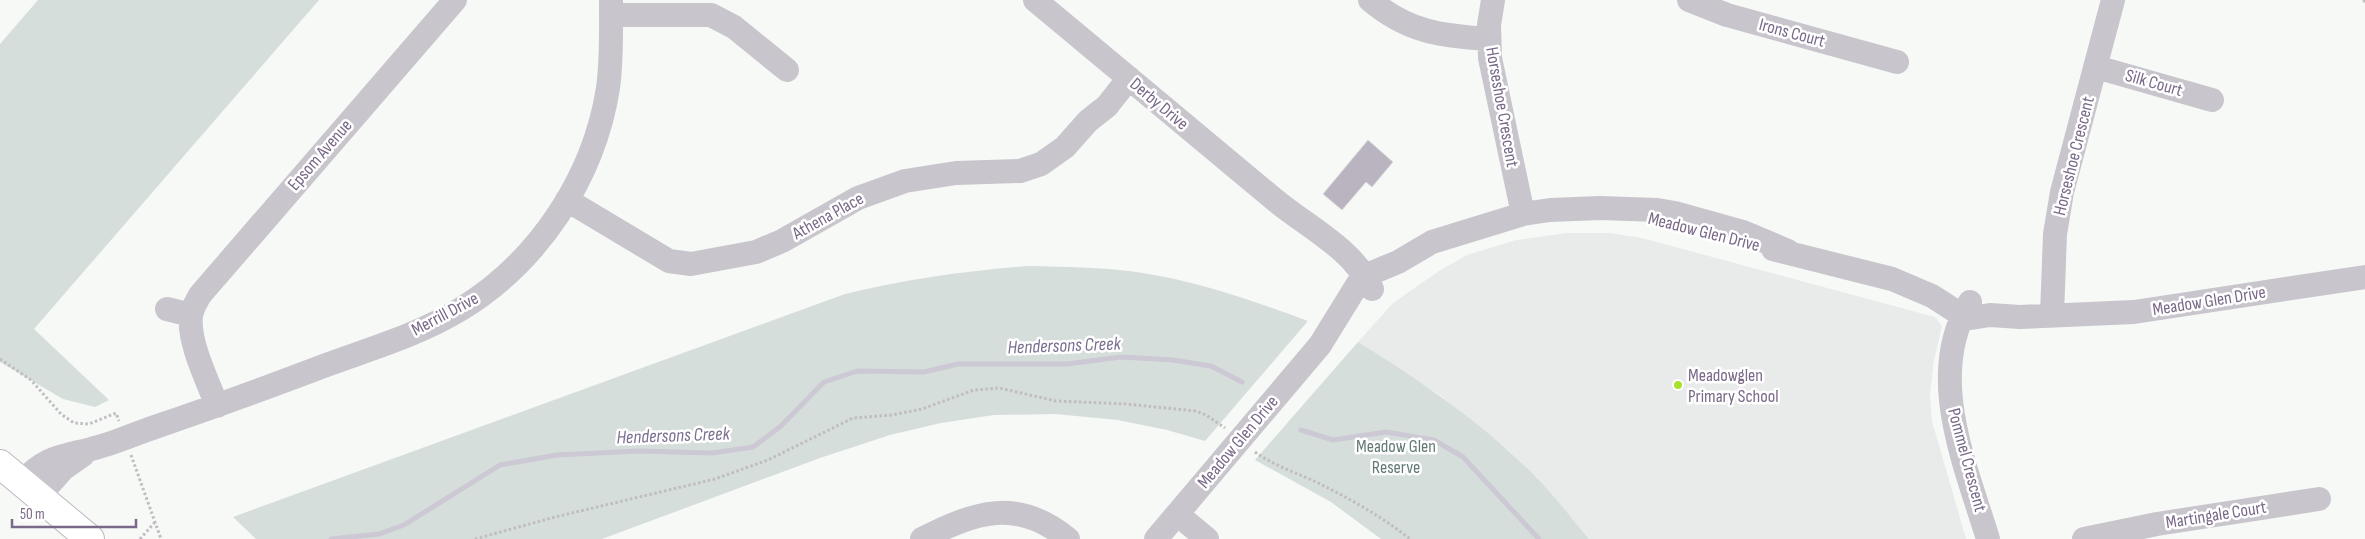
<svg xmlns="http://www.w3.org/2000/svg" width="2365" height="539" font-family="'Sofia Sans Condensed',sans-serif">
<style>
.built{fill:#e9eaea}
.green{fill:#d6dedb}
.lines{fill:none;stroke-linecap:round;stroke-linejoin:round}
.stream{stroke:#ccc8d4;stroke-width:5}
.building{fill:#bab4c0;stroke:#d9dbd9}
.major-casing{stroke:#bcb8c0;stroke-width:30}
.path{stroke:#c0bcc2;stroke-width:3;stroke-dasharray:2.5 2.5;stroke-linecap:butt}
.minor{stroke:#c9c5cc;stroke-width:24}
.major{stroke:#fff;stroke-width:28}
.poi-dot{fill:#a8e22e;stroke:#fff;stroke-width:2}
.labels{text-anchor:middle;dominant-baseline:central;stroke-width:5;stroke-linejoin:round;paint-order:stroke}
.street-label{font-size:18px;fill:#796887;stroke:#fff}
.poi-label{font-size:18px;fill:#796887;stroke:#fff;text-anchor:start}
.park-label{font-size:18px;fill:#637977;stroke:#fff}
.water-label{font-size:19px;font-style:italic;fill:#7b6f91;stroke:#fff}
</style>
<rect width="100%" height="100%" fill="#f7f9f7"/>
<!-- built -->
<path class="built" d="M1567,233H1610L1642,238L1935,317L1942,326L1934,360L1930,395L1932,421L1966,539H1589L1536,477L1508,450L1441,396L1358,342L1393,303L1439,271L1467,255L1516,240Z"/>
<!-- green -->
<path class="green" d="M38,0H319L34,329L109,400L95,407L63,399L0,362V44Z
M1028,266C1066,267 1105,267 1143,273C1200,282 1254,301 1308,321L1205,441L1167,430L1118,420L1055,414L994,415L941,423L890,435L820,458L602,539H256L233,517L845,294C906,279 966,271 1028,266Z
M1358,342C1421,381 1481,422 1534,475C1554,495 1571,518 1589,539H1381L1331,502L1255,460Z"/>
<g class="lines">
<!-- stream -->
<path class="stream" d="M1301,430L1333,440L1386,432L1434,440L1463,457L1539,539
M331,539L379,534L404,525L500,465L557,455L638,451L712,453L753,447L781,426L824,382L857,371L924,372L958,364H1067L1121,357L1173,360L1211,366L1242,382"/>
</g>
<!-- building -->
<path class="building" d="M1368,140L1393,162L1372,187L1366,182L1342,210L1323,194Z"/>
<g class="lines">
<defs>
<path id="major" d="M0,464L90,539"/>
</defs>
<!-- major casing -->
<use href="#major" class="major-casing"/>
<!-- path -->
<path class="path" d="M2364,0L2365,4
M0,359L31,380L61,414L74,423L89,424L116,413L119,421
M1255,452C1273,465 1294,472 1314,481C1347,497 1381,516 1410,539
M131,455L161,539
M140,539L155,522
M475,539L555,517L715,479L768,460L853,418L892,415L922,409L974,390L999,388L1056,401L1127,404L1196,411L1206,415L1225,428"/>
<!-- minor -->
<path class="minor" d="M1035,0C1115,67 1195,133 1275,200C1309,228 1352,248 1372,289
M1370,0C1408,32 1441,36 1489,39
M1493,0L1489,25L1490,58L1523,214
M1689,0L1727,15L1897,62
M611,15H711L734,27L787,70
M2096,67L2212,100
M567,200L669,261L691,264L756,252L782,241L858,198L905,181L956,173L1020,171L1041,164L1065,147L1088,121L1107,106L1129,78
M1773,249L1892,279L1932,296L1960,314L1971,318L1990,315L2020,317L2134,312L2365,277
M1970,302C1925,375 1966,466 1988,539
M167,309L191,315
M2052,315L2055,234L2062,192L2113,0
M217,406C208,381 188,343 191,316C192,308 197,301 200,295L455,0
M22,483C44,457 60,457 91,449C113,444 134,434 155,427C214,407 271,386 329,364C373,348 420,334 461,309C538,262 594,178 608,88C612,59 611,29 611,0
M39,496L63,469L83,455
M1177,514L1207,539
M922,539C975,512 1017,497 1068,539
M1156,539L1320,345L1362,277L1398,262L1432,242L1523,214L1550,210L1600,208L1657,210L1675,213L1743,232L1788,251
M2084,539L2157,524L2319,499"/>
<!-- major -->
<use href="#major" class="major"/>
</g>
<!-- markers -->
<circle class="poi-dot" cx="1678" cy="385" r="5"/>
<g class="labels">
<!-- street labels -->
<g class="street-label">
<text transform="translate(1792 33) rotate(15)">Irons Court</text>
<text transform="translate(2154 83) rotate(16)">Silk Court</text>
<text transform="translate(1159 104) rotate(40)">Derby Drive</text>
<text transform="translate(1502 107) rotate(80)">Horseshoe Crescent</text>
<text transform="translate(320 155) rotate(-49)">Epsom Avenue</text>
<text transform="translate(2074 156) rotate(-76)">Horseshoe Crescent</text>
<text transform="translate(828 216) rotate(-29)">Athena Place</text>
<text transform="translate(1704 232) rotate(14)">Meadow Glen Drive</text>
<text transform="translate(2209 301) rotate(-9)">Meadow Glen Drive</text>
<text transform="translate(445 314) rotate(-28)">Merrill Drive</text>
<text transform="translate(1238 442) rotate(-50)">Meadow Glen Drive</text>
<text transform="translate(1967 460) rotate(75)">Pommel Crescent</text>
<text transform="translate(2216 515) rotate(-9)">Martingale Court</text>
</g>
<!-- poi labels -->
<g class="poi-label">
<text x="1688" y="375">Meadowglen<tspan x="1688" dy="21">Primary School</tspan></text>
</g>
<!-- park labels -->
<g class="park-label">
<text x="1396" y="446">Meadow Glen<tspan x="1396" dy="21">Reserve</tspan></text>
</g>
<!-- water labels -->
<g class="water-label">
<text transform="translate(1064 346) rotate(-2)">Hendersons Creek</text>
<text transform="translate(673 436) rotate(-2)">Hendersons Creek</text>
</g>
</g>
<!-- scale -->
<path d="M12 519v8h124v-8" fill="none" stroke="#796887" stroke-width="2.5"/>
<text x="20" y="519" font-size="15" fill="#796887" stroke="#ffffff" stroke-width="4" paint-order="stroke">50 m</text>
</svg>
